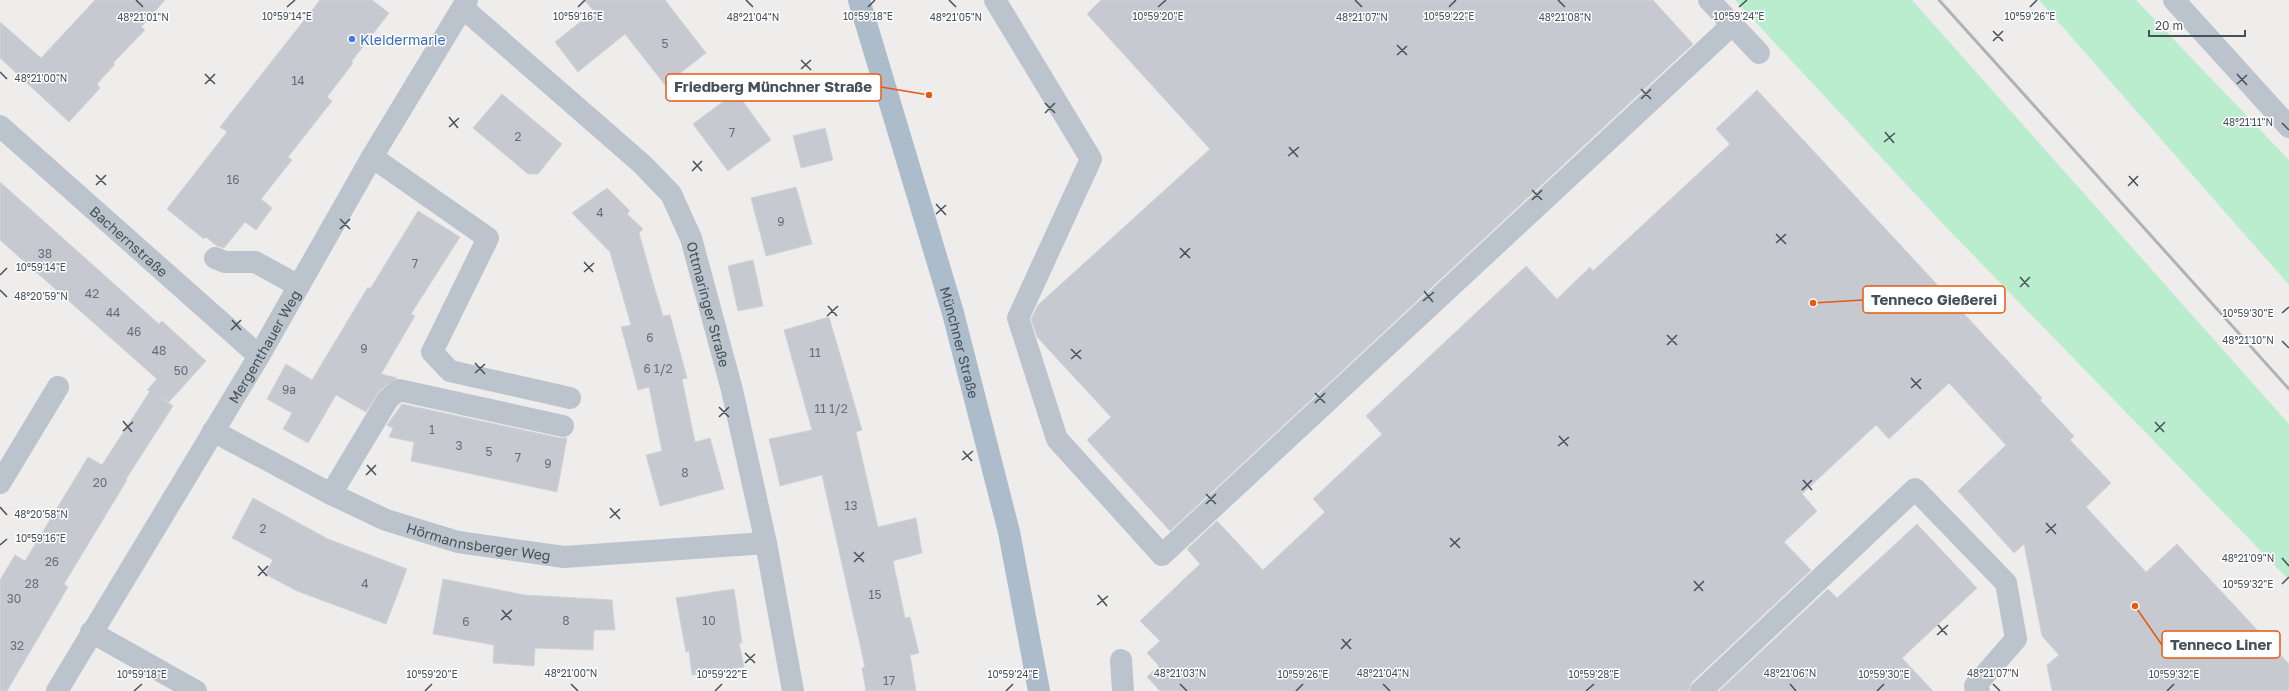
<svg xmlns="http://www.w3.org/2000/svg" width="2289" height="691" font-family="'Golos Text',sans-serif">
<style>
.grass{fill:#baedce}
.building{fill:#c6c9cf;stroke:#d0d3d8}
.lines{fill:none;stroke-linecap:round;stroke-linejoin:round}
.minor{stroke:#bbc4cc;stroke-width:22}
.major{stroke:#acbccb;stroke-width:22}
.rail{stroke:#afb2b7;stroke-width:3}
.ticks{fill:none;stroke:#455059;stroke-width:1.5}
.shop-dot{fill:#3f7fe0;stroke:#fff;stroke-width:1.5}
.labels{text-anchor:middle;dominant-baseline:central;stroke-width:3;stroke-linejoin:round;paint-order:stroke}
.number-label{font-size:12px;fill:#656e76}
.shop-label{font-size:14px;fill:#366cbe;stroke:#fff;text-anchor:start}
.street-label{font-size:14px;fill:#455059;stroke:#fff}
.ticks-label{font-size:10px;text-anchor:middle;fill:#455059;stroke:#fff;stroke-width:3;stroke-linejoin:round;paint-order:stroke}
.leader{fill:none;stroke:#e8590c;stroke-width:1.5}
.callout-dot{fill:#e8590c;stroke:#fff;stroke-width:1.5}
.callout{fill:#fff;stroke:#e8590c;stroke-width:1.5}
.callout-label{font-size:15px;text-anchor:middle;font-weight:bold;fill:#455059}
</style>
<rect width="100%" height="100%" fill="#efecec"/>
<!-- grass -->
<path class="grass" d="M1735,0H1912L2289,424V580L1943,224Z
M2039,0H2136L2289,160V285Z"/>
<!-- building -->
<path class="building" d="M95,0H165L141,27L145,30L113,63L115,64L97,84L100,88L69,122L0,58V22L41,58Z
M320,0H372L389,13L351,62L353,63L327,97L332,101L288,157L292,160L261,199L272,208L256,230L245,222L224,248L217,246L206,237L204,239L167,209L227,132L220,127Z
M584,0H665L706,53L665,85L625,34L578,72L555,42L594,11Z
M1101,0H1653L1693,44L1170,531L1087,440L1111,417L1037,337L1031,319L1038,305L1210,149L1087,14Z
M1757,90L2042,398L2040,400L2074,436L2070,440L2111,483L2086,507L2146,572L2177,544L2289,664V691H2052L2047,665L2059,655L2042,636L2024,544L2014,553L1958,491L2006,445L1949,383L1889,439L1876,425L1802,494L1817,511L1784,542L1811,570L1692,682L1689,691H1160L1147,677L1159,666L1147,653L1160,641L1140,621L1200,564L1187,549L1217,521L1263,570L1325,512L1313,499L1382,434L1366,416L1526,266L1557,299L1590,267L1593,271L1730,144L1716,129Z
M736,92L771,140L728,171L693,124Z
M502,94L562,144L538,174H528L473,128Z
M825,128L833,160L801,168L793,136Z
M0,182L159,324L162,321L206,361L169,402L160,397L173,406L126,479L127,480L64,584L68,587L7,691H0V580L15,555L25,561L88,457L102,465L150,391L147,390L157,379L0,240Z
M796,187L812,244L766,256L751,198Z
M607,188L630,211L627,214L643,229L639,233L654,286L663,316L670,315L687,378L682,379L695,442L710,438L724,489L660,506L646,455L662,451L649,387L638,390L630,359L621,327L631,325L610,252L572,213Z
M418,211L460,237L411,314L415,316L381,374L397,378L380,390L366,412L336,395L308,443L283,429L292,413L267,399L286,364L312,380L368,287L370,289Z
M753,260L763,306L738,311L728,266Z
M829,317L862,430L856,432L878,527L916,518L922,553L893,561L905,618L910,617L919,653L910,655L916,691H866L862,668L865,667L822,475L780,486L777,472L769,439L812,430L784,330Z
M402,404L560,438H567L557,492L411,461L414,442L389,437L393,428L387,425Z
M253,498L328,539L407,569L386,624L297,591L265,574L273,560L232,538Z
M1917,524L1977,588L1902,658L1933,691H1719L1828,589L1837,598Z
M443,579L525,595L612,600L615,630H594L593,650L535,648L534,666L493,663L494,645L433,634Z
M734,589L742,643H739L744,667L692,675L689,651L686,652L676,598Z"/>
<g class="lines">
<!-- minor -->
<g class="minor">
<path d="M995,0L1091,159L1018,318L1057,439L1162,555L1732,25"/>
<path d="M1709,0L1759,53"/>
<path d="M2174,0L2289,127"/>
<path id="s1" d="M463,8L642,164L671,194L691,238L732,390L766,543L793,691"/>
<path id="s2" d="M0,126L259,356"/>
<path d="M372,157L488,238L432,352L450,371L570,398"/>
<path d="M215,258L225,262H255L299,286"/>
<path id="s3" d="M213,431L331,494L386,520L458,542L564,557L766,543"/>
<path d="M0,483L58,387"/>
<path d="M331,494L388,399L399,390L563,426"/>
<path d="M91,632L196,691"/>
<path d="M1121,660L1123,691"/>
<path id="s4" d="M57,691L259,356L372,157L467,0"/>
<path d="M1701,691L1915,489L2006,583L2016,639L1975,686L1979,691"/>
</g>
<!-- major -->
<path class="major" id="s5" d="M859,0L953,313L1009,532L1039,691"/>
<!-- rail -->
<path class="rail" d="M1939,0L2289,389"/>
</g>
<!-- ticks -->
<path class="ticks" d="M136,0L143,7M746,0L753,7M949,0L956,7M1355,0L1362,7M1558,0L1565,7M287,7L295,0M578,7L585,0M868,7L875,0M1158,7L1166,0M1449,7L1456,0M1739,7L1747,0M2030,7L2037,0M1993,31L2003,41M1993,41L2003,31M1397,45L1407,55M1397,55L1407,46M801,60L811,70M801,69L811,60M0,72L7,79M205,74L215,84M2237,74L2247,85M205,84L215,74M2237,84L2247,75M1641,89L1651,99M1641,99L1651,89M1045,103L1055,113M1045,113L1055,103M449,117L458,128M2282,123L2289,130M449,127L459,118M1885,132L1894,143M1884,142L1895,133M1289,147L1298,157M1288,156L1299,147M693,161L702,171M692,171L702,161M96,175L106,185M2129,176L2138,186M96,185L106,175M2128,186L2138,176M1532,190L1542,200M1532,200L1542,190M936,204L946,215M936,214L946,205M340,219L350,229M340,229L350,219M1776,234L1786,244M1776,243L1786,234M1180,248L1190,258M1180,258L1190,248M584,262L593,272M584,272L594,263M0,275L7,268M2020,277L2029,287M2020,287L2030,277M0,290L7,297M1424,291L1433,302M1423,301L1434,292M828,306L837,316M2282,313L2289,307M827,316L838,306M232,320L241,330M231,330L241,320M1667,335L1677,345M2282,341L2289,348M1667,345L1677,335M1071,349L1081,359M1071,359L1081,350M475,363L485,374M475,373L485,364M1911,378L1921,389M1911,388L1921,379M1315,393L1325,403M1315,403L1325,393M719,407L729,417M719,417L729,407M123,421L132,432M2155,422L2164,432M123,431L133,422M2155,432L2165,422M1559,436L1568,446M1558,446L1569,437M963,451L972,461M962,460L973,451M367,465L376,475M366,475L376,465M1803,480L1812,490M1802,490L1812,480M1206,494L1216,504M1206,504L1216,494M0,507L7,515M610,508L620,519M610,518L620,509M2046,523L2056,534M2046,533L2056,524M1450,538L1460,548M0,545L7,539M1450,547L1460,538M854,552L864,562M2282,558L2289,566M854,562L864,552M258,566L267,576M258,576L268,566M1694,581L1703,591M2282,584L2289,577M1694,591L1704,581M1098,595L1107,606M1097,605L1108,596M502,610L511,620M501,620L512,610M1938,625L1947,635M1937,635L1948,625M1342,639L1351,649M1341,649L1351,639M745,653L755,663M745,663L755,654M571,684L578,691M1180,684L1187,691M1383,684L1390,691M1790,684L1796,691M1993,684L2000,691M134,691L142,684M425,691L432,684M715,691L722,684M1006,691L1013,684M1296,691L1303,684M1586,691L1594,684M1877,691L1884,684M2167,691L2174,684"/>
<!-- markers -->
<circle class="shop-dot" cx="352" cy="39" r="4"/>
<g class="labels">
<!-- number labels -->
<g class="number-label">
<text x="665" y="43">5</text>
<text x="298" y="80">14</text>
<text x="732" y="132">7</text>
<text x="518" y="136">2</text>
<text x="233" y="179">16</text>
<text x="600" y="212">4</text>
<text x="781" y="221">9</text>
<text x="45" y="253">38</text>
<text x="415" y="263">7</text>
<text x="92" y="293">42</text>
<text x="113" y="312">44</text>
<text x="134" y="331">46</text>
<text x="650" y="337">6</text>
<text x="364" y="348">9</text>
<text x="159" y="350">48</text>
<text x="815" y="352">11</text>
<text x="658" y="368">6 1/2</text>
<text x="181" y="370">50</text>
<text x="289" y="389">9a</text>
<text x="831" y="408">11 1/2</text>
<text x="432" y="429">1</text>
<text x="459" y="445">3</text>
<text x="489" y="451">5</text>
<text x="518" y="457">7</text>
<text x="548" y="463">9</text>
<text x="685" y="472">8</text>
<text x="100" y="482">20</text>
<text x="851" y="505">13</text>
<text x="263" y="528">2</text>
<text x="52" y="561">26</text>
<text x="32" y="583">28</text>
<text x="365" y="583">4</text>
<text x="875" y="594">15</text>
<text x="14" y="598">30</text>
<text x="566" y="620">8</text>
<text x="709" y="620">10</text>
<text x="466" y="621">6</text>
<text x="17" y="645">32</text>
<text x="889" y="680">17</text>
</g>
<!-- shop labels -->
<g class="shop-label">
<text x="360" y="39">Kleidermarie</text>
</g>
<!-- street labels -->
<g class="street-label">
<text stroke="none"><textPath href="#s2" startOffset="173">Bachernstraße</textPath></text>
<text stroke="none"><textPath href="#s1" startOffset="396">Ottmaringer Straße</textPath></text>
<text stroke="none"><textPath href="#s5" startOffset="357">Münchner Straße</textPath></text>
<text stroke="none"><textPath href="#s4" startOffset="402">Mergenthauer Weg</textPath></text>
<text stroke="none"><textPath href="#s3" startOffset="290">Hörmannsberger Weg</textPath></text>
</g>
</g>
<g class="ticks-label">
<text x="1739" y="20">10°59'24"E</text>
<text x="287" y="20">10°59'14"E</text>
<text x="578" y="20">10°59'16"E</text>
<text x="868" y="20">10°59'18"E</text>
<text x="1158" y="20">10°59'20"E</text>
<text x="1449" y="20">10°59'22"E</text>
<text x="2030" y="20">10°59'26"E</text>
<text x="143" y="21">48°21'01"N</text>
<text x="753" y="21">48°21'04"N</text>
<text x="1565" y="21">48°21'08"N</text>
<text x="956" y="21">48°21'05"N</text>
<text x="1362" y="21">48°21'07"N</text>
<text x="41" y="82">48°21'00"N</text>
<text x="2248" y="126">48°21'11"N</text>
<text x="41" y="271">10°59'14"E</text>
<text x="41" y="300">48°20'59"N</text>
<text x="2248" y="317">10°59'30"E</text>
<text x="2248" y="344">48°21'10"N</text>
<text x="41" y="518">48°20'58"N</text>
<text x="41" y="542">10°59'16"E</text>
<text x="2248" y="562">48°21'09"N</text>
<text x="2248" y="588">10°59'32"E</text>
<text x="571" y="677">48°21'00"N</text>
<text x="1180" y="677">48°21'03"N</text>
<text x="1383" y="677">48°21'04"N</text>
<text x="1790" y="677">48°21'06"N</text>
<text x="1993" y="677">48°21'07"N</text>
<text x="142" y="678">10°59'18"E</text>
<text x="432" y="678">10°59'20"E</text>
<text x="722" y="678">10°59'22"E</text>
<text x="1013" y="678">10°59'24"E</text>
<text x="1303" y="678">10°59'26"E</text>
<text x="1594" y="678">10°59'28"E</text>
<text x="1884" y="678">10°59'30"E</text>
<text x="2174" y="678">10°59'32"E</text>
</g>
<!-- callouts -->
<path class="leader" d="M929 95L881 87M1813 303L1863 300M2135 606L2162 645"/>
<g class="callout-dot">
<circle cx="929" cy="95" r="4"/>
<circle cx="1813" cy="303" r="4"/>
<circle cx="2135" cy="606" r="4"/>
</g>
<g class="callout">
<rect x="666" y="74" width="215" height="27" rx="4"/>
<rect x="1863" y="286" width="142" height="27" rx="4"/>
<rect x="2162" y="631" width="118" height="27" rx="4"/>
</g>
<g class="callout-label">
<text x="773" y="92">Friedberg Münchner Straße</text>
<text x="1934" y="305">Tenneco Gießerei</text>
<text x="2221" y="650">Tenneco Liner</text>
</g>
<!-- scale -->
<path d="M2149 30v6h96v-6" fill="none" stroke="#455059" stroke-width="2"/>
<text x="2155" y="30" font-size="12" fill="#455059" stroke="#ffffff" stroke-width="3" paint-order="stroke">20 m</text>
</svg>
